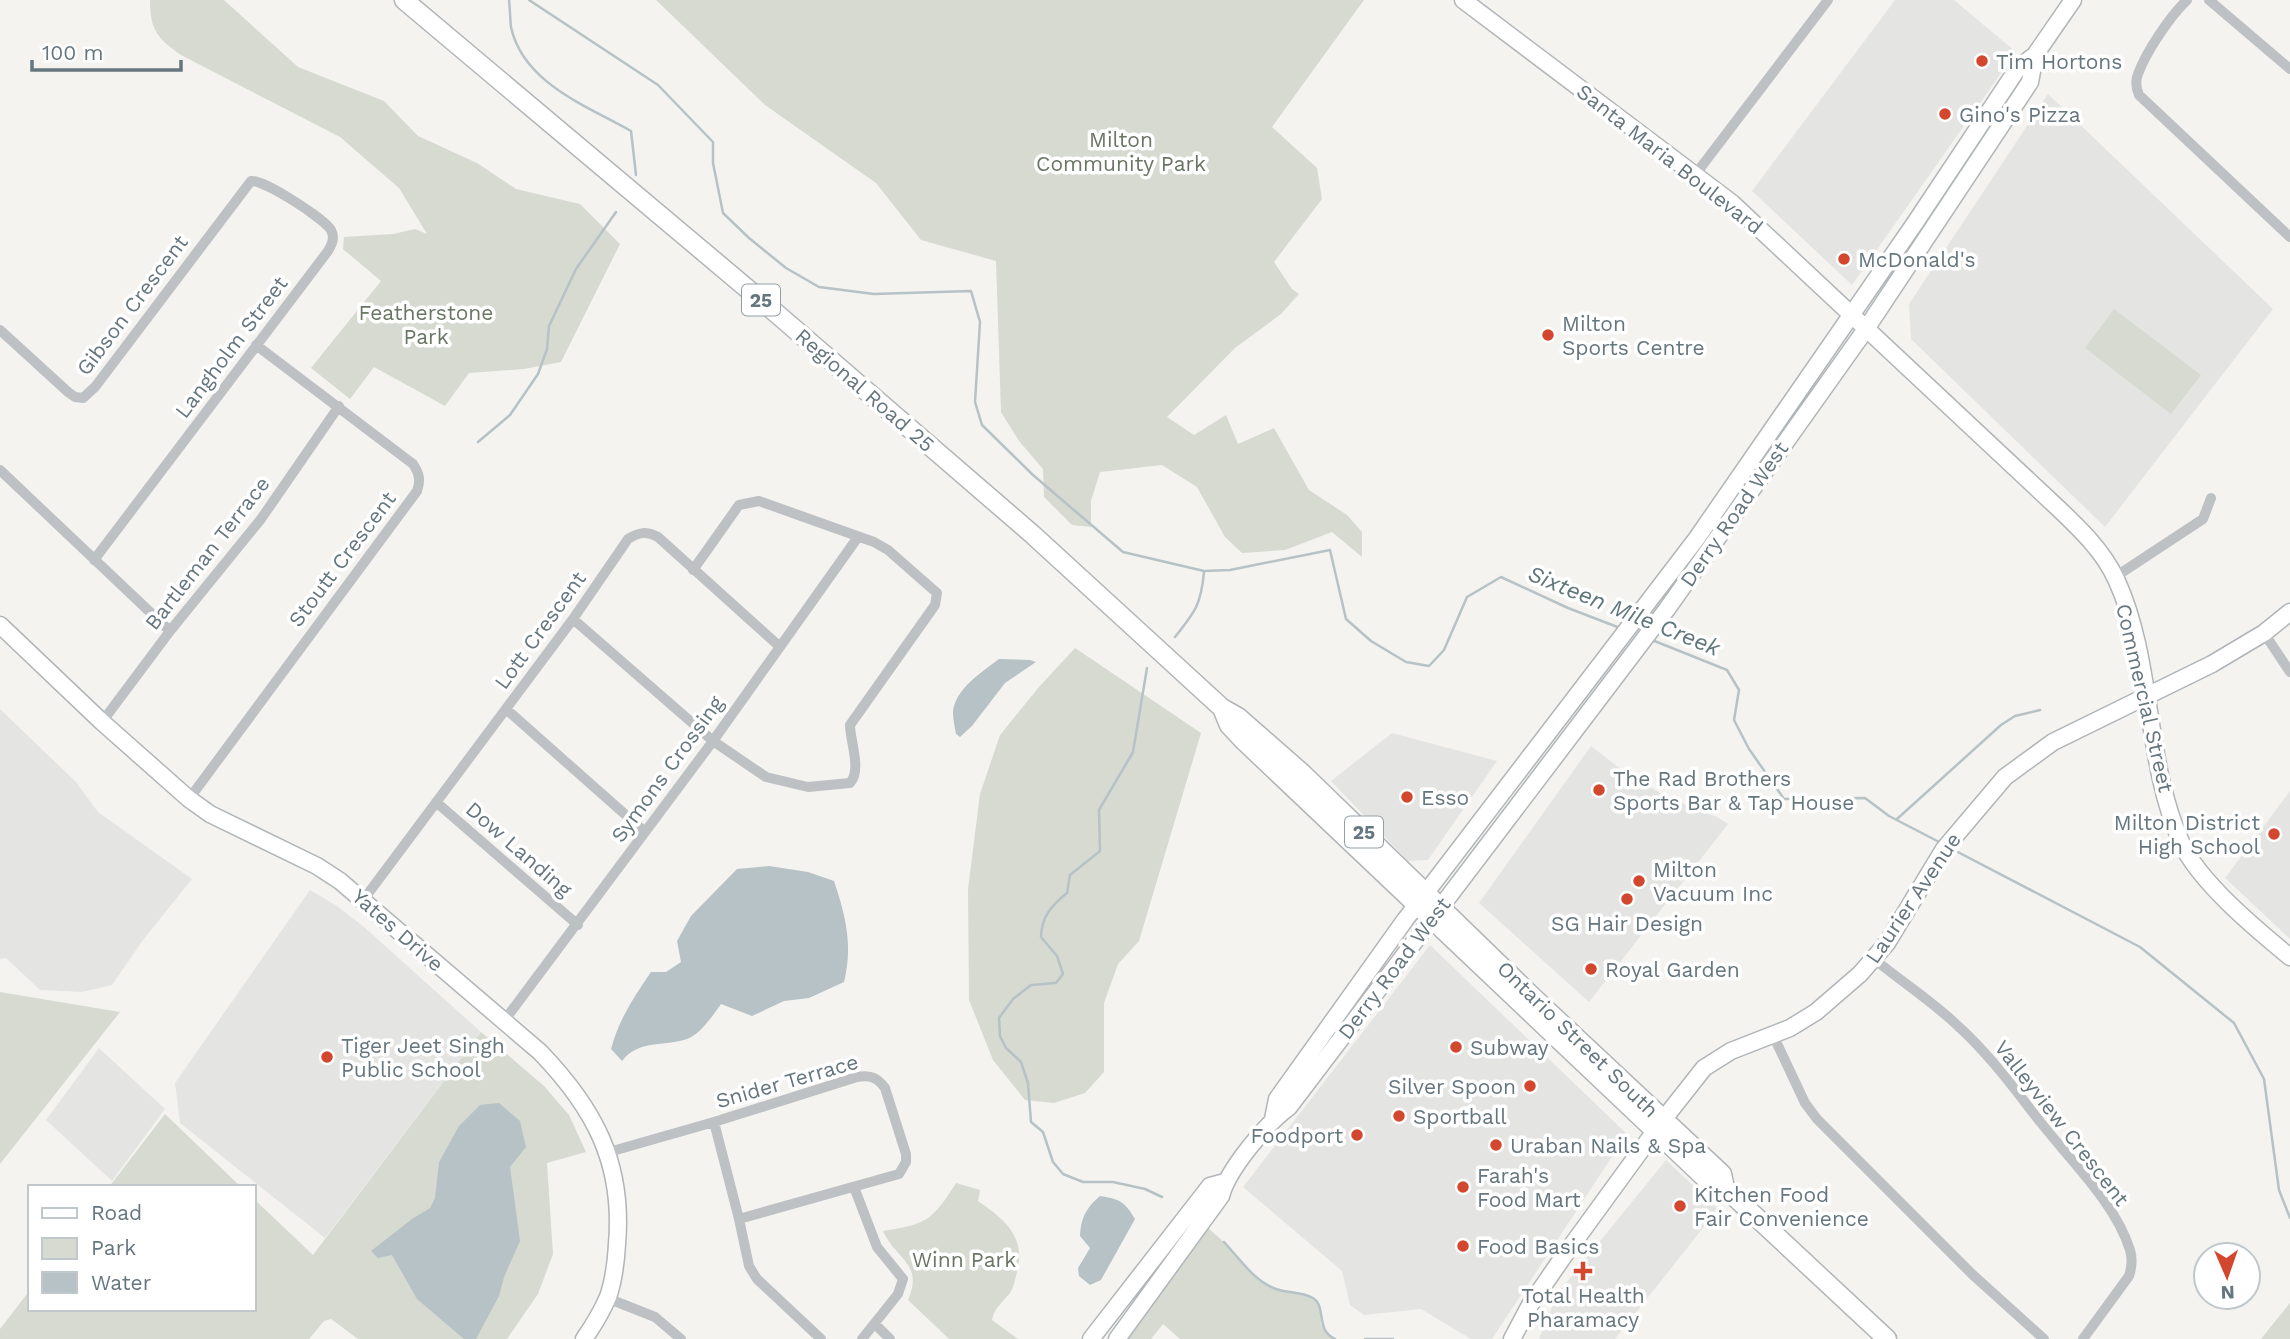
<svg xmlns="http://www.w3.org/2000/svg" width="2290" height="1339" font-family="'Work Sans',sans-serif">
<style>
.built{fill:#e4e5e3}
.green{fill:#d6dad1}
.water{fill:#b6c2c5}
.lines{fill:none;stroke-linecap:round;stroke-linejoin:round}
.stream{stroke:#b6c2c5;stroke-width:2.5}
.secondary-casing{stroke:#b0b5b8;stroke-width:19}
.primary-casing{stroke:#b1b5b8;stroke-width:21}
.street{stroke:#bdc1c4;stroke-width:10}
.secondary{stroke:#fff;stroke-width:16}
.primary{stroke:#fff;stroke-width:18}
.poi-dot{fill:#d4472f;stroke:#fff;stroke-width:2.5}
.labels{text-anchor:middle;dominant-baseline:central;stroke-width:7;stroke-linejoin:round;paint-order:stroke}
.shield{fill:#fff;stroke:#939fa5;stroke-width:2}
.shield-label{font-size:19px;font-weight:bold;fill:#65767f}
.poi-label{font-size:21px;fill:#65767f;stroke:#fff;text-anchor:start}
.park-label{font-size:21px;fill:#697663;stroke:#fff}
.street-label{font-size:21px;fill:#65767f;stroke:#fff}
.water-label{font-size:23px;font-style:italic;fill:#61777c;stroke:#fff}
</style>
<rect width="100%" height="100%" fill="#f4f3f0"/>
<!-- built -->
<path class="built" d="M1895,0H1954L2016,52L1852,285L1752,191Z
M2048,94L2273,309L2105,527L1911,339L1909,304Z
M0,709L76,782L98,812L192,879L143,940L112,985L82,992L40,990L6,958L0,959Z
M1392,733L1497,761L1428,860L1408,861L1331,781Z
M1591,746L1618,767L1668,798L1717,817L1728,824L1589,1002L1479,903Z
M2290,791V939L2225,878Z
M310,890L337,906L364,927L481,1032L325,1238L180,1123L175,1083Z
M1430,945L1627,1134L1492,1339H1471L1421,1309L1364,1315L1350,1305L1342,1271L1243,1187Z
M99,1048L165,1109L112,1181L46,1120Z
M1666,1160L1718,1209L1615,1339H1539L1558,1293Z"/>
<!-- green -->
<path class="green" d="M150,0H224L298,67L384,101L418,136L477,163L516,189L580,204L620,244L561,362L524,369L469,373L445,406L374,367L350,399L311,368L381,281L343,249L344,237L393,234L415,229L427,234L399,188L340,137L181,55C157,38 150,30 150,0Z
M656,0H1364L1272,127L1317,168L1322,199L1274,262L1292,289L1299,294L1281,314L1235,348L1167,417L1194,435L1226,415L1238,444L1274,428L1309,490L1347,515L1362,532V557L1332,532L1285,550L1242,553L1225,537L1197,487L1162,465L1100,472L1091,501V527L1072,525L1044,497L1043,469L1019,441L1001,412L996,261L921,240L876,183L765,105Z
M2114,309L2201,375L2171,414L2085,348Z
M1075,648L1201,733L1139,941L1118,964L1104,1003V1072L1085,1093L1054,1103L1025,1100L993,1060L969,1000L968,889L980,794L1000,735L1039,687Z
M0,992L120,1012L0,1164Z
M481,1032L544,1086L569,1115L586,1152L547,1163L553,1254L538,1294L507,1339H358L331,1319L324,1321L309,1339H0V1329L30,1290V1309H254V1199L313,1255Z
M165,1114L241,1187H109Z
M956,1183L980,1190L978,1201C1005,1220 1026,1236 1017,1272C1015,1279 1014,1287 1010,1293C1003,1302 994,1308 992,1320L1018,1339H949L908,1300C924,1263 896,1260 883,1231C927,1224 932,1221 956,1183Z
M1200,1221L1224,1242L1258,1280L1275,1289L1313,1298L1320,1307L1321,1324L1330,1337L1335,1339H1180L1163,1324L1151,1339H1113Z
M2290,1303V1339H2261L2264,1335Z"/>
<!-- water -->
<path class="water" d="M999,659L1030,660L1036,662L1005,683L972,726L960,737L956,734C955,728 953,719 953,712C955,689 982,672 999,659Z
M769,866L808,872L834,881C846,917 853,945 844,982L809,998L784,1001L752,1016L721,1004C713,1015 701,1034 687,1039C664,1047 639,1039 622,1061L611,1049C619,1019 634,997 651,972H666L681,962L677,941L691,916L737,869Z
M499,1103L520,1121L526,1147L510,1167L520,1241L504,1277L499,1296L476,1339H464L417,1299L392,1255L378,1258L371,1251L412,1219L430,1208L435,1198L439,1162L459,1126L480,1105Z
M1100,1196C1120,1199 1125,1202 1135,1219L1101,1280L1090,1285L1079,1276L1078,1268L1090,1248L1080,1236C1081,1218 1086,1208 1100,1196Z"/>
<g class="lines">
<!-- stream -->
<path class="stream" d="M509,0C510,9 510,18 511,27C523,83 587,106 631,131L636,175
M529,0L658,85L713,142V163L723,213L749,238L786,268L819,287L874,294L971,291L980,322L975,402L982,425L1033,475L1123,552L1204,571L1230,570L1330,550L1346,619L1371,641L1406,662L1429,666L1444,650L1467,597L1501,577L1568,608L1620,628
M478,442L510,415L538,374L547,349L549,326L576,269L616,212
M1175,637C1195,612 1201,605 1204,572
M1652,640L1727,670L1739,690L1734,720L1749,749L1784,799L1865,798L1889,816L1943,844
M1147,668L1133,752L1099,810L1100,851L1070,875L1067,893C1052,905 1041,917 1041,937L1057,956L1063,974L1056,983L1031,985L1013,999L999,1018L1000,1036L1006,1048L1021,1062L1028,1083L1031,1122L1043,1132L1053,1162L1063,1174L1083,1182H1113L1145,1189L1162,1197
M1897,819L2001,725L2015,716L2040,710
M1952,849L2140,947L2234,1023L2264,1079L2279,1190L2290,1218
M1224,1242C1240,1259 1254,1281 1276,1289C1287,1293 1303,1292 1313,1298C1327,1307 1315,1330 1335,1339
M1365,1339H1393"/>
<defs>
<path id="secondary" d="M1463,0L1732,203L2059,509C2081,530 2103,551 2116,579C2154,661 2144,759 2181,842C2198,881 2257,930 2290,957
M0,625L102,722L189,799L210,814L317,866L340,881L540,1052C594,1108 624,1163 617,1244C616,1261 614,1280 608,1297C602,1311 593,1326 584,1339
M1273,1119L1277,1099L1405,920L1697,538L1915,223L2018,68L2035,55L2073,0
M1091,1339L1210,1186L1225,1182
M1117,1339L1221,1196C1228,1169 1267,1123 1289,1107L1667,609L1866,329L2030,82L2035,55
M1512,1339L1530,1305L1561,1260L1663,1120L1704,1068L1731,1051L1790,1028L1816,1012L1860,974L1887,943L1944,849L2005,777L2053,742L2212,664L2264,633L2290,612"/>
<path id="primary" d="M404,0L762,301L1032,534L1222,708L1238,717L1302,773L1534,998L1722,1174L1725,1188
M1222,708L1229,725L1244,741L1708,1181L1725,1188L1887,1339"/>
</defs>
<!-- secondary casing -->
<use href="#secondary" class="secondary-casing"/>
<!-- primary casing -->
<use href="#primary" class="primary-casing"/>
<!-- street -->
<path class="street" d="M2187,0C2170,16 2146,52 2138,74C2135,81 2136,88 2139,95L2290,237
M2209,0L2290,69
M1695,175L1828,0
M0,330L68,392L75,397L83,398L95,387L251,181C263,179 325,219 331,230C335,238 332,244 328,251L94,560
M0,470L170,631
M2115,577L2203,519L2211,498
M573,619L713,741L766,777L808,787L850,783C862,770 850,741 850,725L935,605L937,593L888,550L874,542L759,501L739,505L693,570
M2264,633L2290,672
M506,709L645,832
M102,722L170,631L261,519L339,406
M189,799L417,491C421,480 419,473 413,464L256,345
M436,802L578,925
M364,899L573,619L628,539C639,532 646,531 658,537L779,646
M1874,959C1902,982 1932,1001 1958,1026C1990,1055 2015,1090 2042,1124C2071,1161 2116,1204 2130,1250C2133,1260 2132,1267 2129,1276L2083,1339
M504,1021L713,741L858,537
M1773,1035L1805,1103L1817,1119L1973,1275L2044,1339
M714,1122L739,1219L749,1266L757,1279L821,1339
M609,1152L714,1122L857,1077C870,1075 877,1077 885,1088L906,1154V1162L899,1174L739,1219
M854,1187L877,1247L903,1279L898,1294L862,1339
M607,1298L655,1317L681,1339
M876,1325L890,1339"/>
<!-- secondary -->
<use href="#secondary" class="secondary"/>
<!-- primary -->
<use href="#primary" class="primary"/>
</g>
<!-- markers -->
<g class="poi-dot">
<circle cx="1982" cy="61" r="7"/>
<circle cx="1945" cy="114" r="7"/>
<circle cx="1844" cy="259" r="7"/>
<circle cx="1548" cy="335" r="7"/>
<circle cx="1599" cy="790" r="7"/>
<circle cx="1407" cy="797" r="7"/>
<circle cx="2274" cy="834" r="7"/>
<circle cx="1639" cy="881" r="7"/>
<circle cx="1627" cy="899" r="7"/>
<circle cx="1591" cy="969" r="7"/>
<circle cx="1456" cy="1047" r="7"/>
<circle cx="327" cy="1057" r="7"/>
<circle cx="1530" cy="1086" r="7"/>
<circle cx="1399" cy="1116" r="7"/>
<circle cx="1357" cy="1135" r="7"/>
<circle cx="1496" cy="1145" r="7"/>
<circle cx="1463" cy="1187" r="7"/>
<circle cx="1680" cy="1206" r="7"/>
<circle cx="1463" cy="1246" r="7"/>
<path d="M1579.5 1260.5h7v7h7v7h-7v7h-7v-7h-7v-7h7z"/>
</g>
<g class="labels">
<!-- shield labels -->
<g class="shield">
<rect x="742" y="284.5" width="38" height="31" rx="5"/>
<rect x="1345" y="816.5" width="38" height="31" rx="5"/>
</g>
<g class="shield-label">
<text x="761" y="300">25</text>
<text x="1364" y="832">25</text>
</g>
<!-- poi labels -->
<g class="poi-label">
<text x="1996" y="61">Tim Hortons</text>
<text x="1959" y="114">Gino's Pizza</text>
<text x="1858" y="259">McDonald's</text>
<text x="1562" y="323">Milton<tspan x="1562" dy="24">Sports Centre</tspan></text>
<text x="1613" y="778">The Rad Brothers<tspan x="1613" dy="24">Sports Bar &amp; Tap House</tspan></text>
<text x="1421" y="797">Esso</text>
<text x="2260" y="822" text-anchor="end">Milton District<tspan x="2260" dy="24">High School</tspan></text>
<text x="1653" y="869">Milton<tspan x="1653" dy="24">Vacuum Inc</tspan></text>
<text x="1627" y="923" text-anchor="middle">SG Hair Design</text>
<text x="1605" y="969">Royal Garden</text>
<text x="341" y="1045">Tiger Jeet Singh<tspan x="341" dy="24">Public School</tspan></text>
<text x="1470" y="1047">Subway</text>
<text x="1516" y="1086" text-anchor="end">Silver Spoon</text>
<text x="1413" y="1116">Sportball</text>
<text x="1343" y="1135" text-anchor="end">Foodport</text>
<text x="1510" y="1145">Uraban Nails &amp; Spa</text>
<text x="1477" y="1175">Farah's<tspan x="1477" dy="24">Food Mart</tspan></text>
<text x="1694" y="1194">Kitchen Food<tspan x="1694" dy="24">Fair Convenience</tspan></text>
<text x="1477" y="1246">Food Basics</text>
<text x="1583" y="1295" text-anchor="middle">Total Health<tspan x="1583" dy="24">Pharamacy</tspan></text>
</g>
<!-- park labels -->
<g class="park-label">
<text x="1121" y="139">Milton<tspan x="1121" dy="24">Community Park</tspan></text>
<text x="426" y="312">Featherstone<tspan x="426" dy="24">Park</tspan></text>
<text x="964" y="1259">Winn Park</text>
</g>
<!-- street labels -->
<g class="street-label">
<text transform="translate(1670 159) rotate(38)">Santa Maria Boulevard</text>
<text transform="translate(132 305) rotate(-53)">Gibson Crescent</text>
<text transform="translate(231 347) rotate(-53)">Langholm Street</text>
<text transform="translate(865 390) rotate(41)">Regional Road 25</text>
<text transform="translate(1734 514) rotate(-55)">Derry Road West</text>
<text transform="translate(207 553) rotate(-52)">Bartleman Terrace</text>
<text transform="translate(342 559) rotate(-53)">Stoutt Crescent</text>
<text transform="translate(540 630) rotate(-54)">Lott Crescent</text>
<text transform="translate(2145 698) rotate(77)">Commercial Street</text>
<text transform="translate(667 769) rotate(-54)">Symons Crossing</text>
<text transform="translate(519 849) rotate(41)">Dow Landing</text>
<text transform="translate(1913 898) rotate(-56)">Laurier Avenue</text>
<text transform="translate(398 930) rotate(41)">Yates Drive</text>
<text transform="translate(1394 968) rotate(-53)">Derry Road West</text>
<text transform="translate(1578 1039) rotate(44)">Ontario Street South</text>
<text transform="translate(787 1081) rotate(-16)">Snider Terrace</text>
<text transform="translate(2062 1123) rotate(52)">Valleyview Crescent</text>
</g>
<!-- water labels -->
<g class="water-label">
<text transform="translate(1624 611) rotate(22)">Sixteen Mile Creek</text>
</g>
</g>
<!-- legend -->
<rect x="28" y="1185" width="228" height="126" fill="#ffffff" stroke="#c1c8cc" stroke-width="2"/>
<rect x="42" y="1208" width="35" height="10" fill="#ffffff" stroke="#c1c8cc" stroke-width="2"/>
<text x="91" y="1220" font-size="21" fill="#65767f">Road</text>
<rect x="42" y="1238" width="35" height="21" fill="#d6dad1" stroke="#c1c8cc" stroke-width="2"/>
<text x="91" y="1255" font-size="21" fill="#65767f">Park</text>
<rect x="42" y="1272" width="35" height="21" fill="#b6c2c5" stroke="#c1c8cc" stroke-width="2"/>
<text x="91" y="1290" font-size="21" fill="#65767f">Water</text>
<!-- north arrow -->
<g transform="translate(2227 1276) rotate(178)"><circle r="33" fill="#ffffff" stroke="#c1c8cc" stroke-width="2"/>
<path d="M0-5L12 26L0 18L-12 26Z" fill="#d4472f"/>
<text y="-10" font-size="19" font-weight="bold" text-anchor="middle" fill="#65767f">N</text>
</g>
<!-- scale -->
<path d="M32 60v10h149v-10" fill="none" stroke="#65767f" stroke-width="3.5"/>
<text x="42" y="60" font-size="21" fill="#65767f" stroke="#ffffff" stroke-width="5" paint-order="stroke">100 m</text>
</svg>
